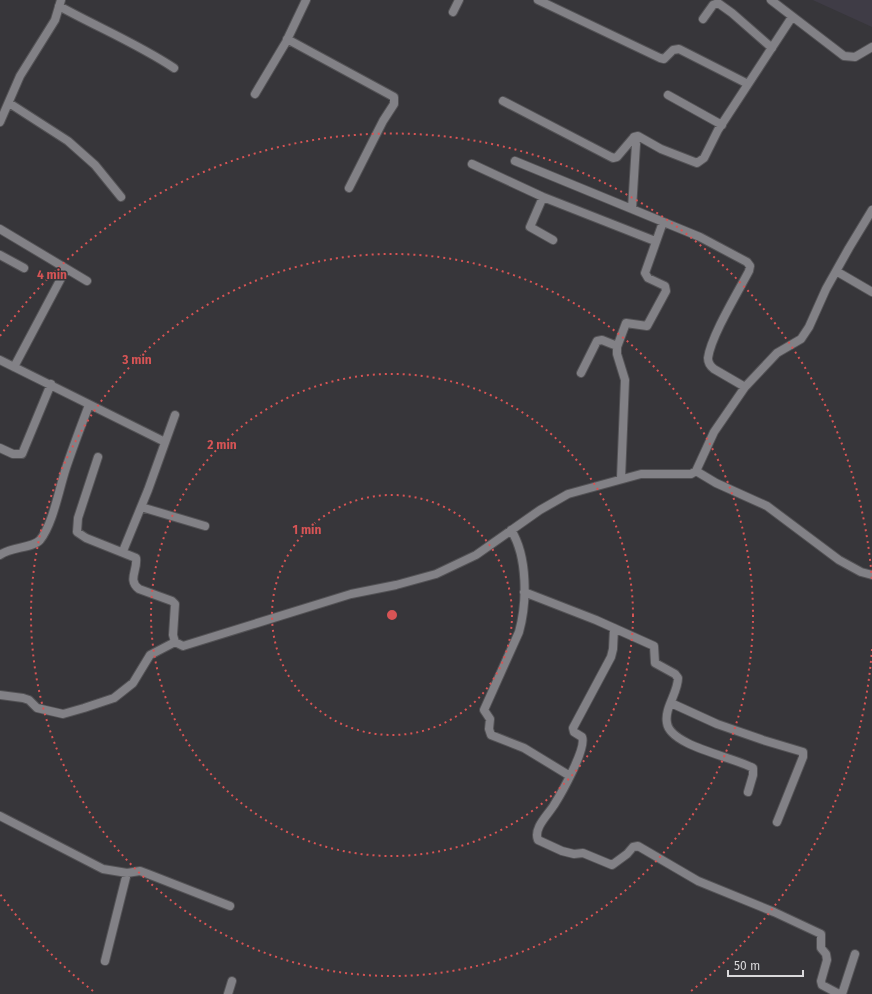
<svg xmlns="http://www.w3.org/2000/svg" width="872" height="994" font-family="'Fira Sans',sans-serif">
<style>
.built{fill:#3f3c46}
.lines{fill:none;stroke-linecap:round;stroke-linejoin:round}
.street-casing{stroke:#535255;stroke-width:10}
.street{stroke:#828186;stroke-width:8}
.ring{fill:none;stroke:#d75455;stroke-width:2;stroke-dasharray:2 4}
.centre{fill:#d75455;stroke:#37363a;stroke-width:2}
.ring-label{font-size:12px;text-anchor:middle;font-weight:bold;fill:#d75455;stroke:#37363a;stroke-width:3;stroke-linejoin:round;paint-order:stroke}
</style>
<rect width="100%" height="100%" fill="#37363a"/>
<!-- built -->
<path class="built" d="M813,0H872V27L815,1Z"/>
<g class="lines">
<defs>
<path id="street" d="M538,0L660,58L664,59L673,50L679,49L748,84
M771,0L844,56L855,57L872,47
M59,6C97,27 138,44 174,68
M453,12L459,0
M703,19L713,5L718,3L732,13L772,48
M287,39L394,97V104L383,121L349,188
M255,94L286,42L306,0
M668,95L722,125
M503,101L613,158L617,157L634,137L638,136L661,149L697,163L704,158L718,130L792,17
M9,103L68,141L95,165L121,197
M0,122L20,76L55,20L61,0
M515,161L700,237L747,262L750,266L749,271C738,292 711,336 708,358C708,363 710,366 714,369L745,387L777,353L801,339L809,327L826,289L849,248L872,210
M472,164L543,197L655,241
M543,197L530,227L553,240
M632,209L636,144L634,137
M0,229L87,281
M0,255L24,268
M836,271L872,292
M0,360L165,442
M14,367L66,269
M581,373L597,341L602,340L617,346
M0,448L13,454H22L51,384
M98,457L78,518L77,532L86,538L136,558C138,570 127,580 139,589L172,601L175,604L173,635L175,642L183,646L351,594L396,585L436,574L476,555L540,510L568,494L641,474H691L696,471L714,432L745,387
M696,471L716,483L767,506L839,560L861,572L872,575
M621,478L625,380L617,354V347L626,323L647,326L666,291L665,286L648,278L645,273L663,222
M141,507L205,526
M511,530C528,557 527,603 519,632L484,710L490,719L489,729L491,735L524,748L570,776
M123,551L148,490L175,415
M0,555C10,547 33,548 40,540C53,524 59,489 66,468C73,447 81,426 89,405
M524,592L596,620L654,646L655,663L675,674L678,678C678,693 664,708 667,723C670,746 734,757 753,768V775L748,792
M614,628L613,649L611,657L573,728L574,732L582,737C587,748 561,794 554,805C548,815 533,828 538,840L562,851L574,854L583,853L612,865L627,854L633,847L638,846L698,881L774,912L821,934V948L826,954L827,960L821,981L822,985L839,994
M0,695L23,698L29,700L37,708L63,714L84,708L114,698L133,683L150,655L175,642
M671,703L717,724L763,740L803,752V757L777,822
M0,816L103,869L127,873L140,871L148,874L230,906
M105,961L127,873
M228,994L232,981
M842,994L855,954"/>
</defs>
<!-- street casing -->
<use href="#street" class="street-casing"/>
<!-- street -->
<use href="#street" class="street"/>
</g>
<!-- distance rings -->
<g class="ring">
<circle cx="392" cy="615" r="120"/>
<circle cx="392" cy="615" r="241"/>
<circle cx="392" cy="615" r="361"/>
<path d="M872 649A481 481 0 0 1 691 991M93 991A481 481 0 0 1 0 894M0 336A481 481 0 0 1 872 581"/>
</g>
<circle cx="392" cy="615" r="6" class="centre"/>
<g class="ring-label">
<text x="52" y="279">4 min</text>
<text x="137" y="364">3 min</text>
<text x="222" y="449">2 min</text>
<text x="307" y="534">1 min</text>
</g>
<!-- scale -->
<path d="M728 970v6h75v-6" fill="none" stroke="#dad9db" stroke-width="2"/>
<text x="734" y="970" font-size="12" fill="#dad9db" stroke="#37363a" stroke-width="3" paint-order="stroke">50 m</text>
</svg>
